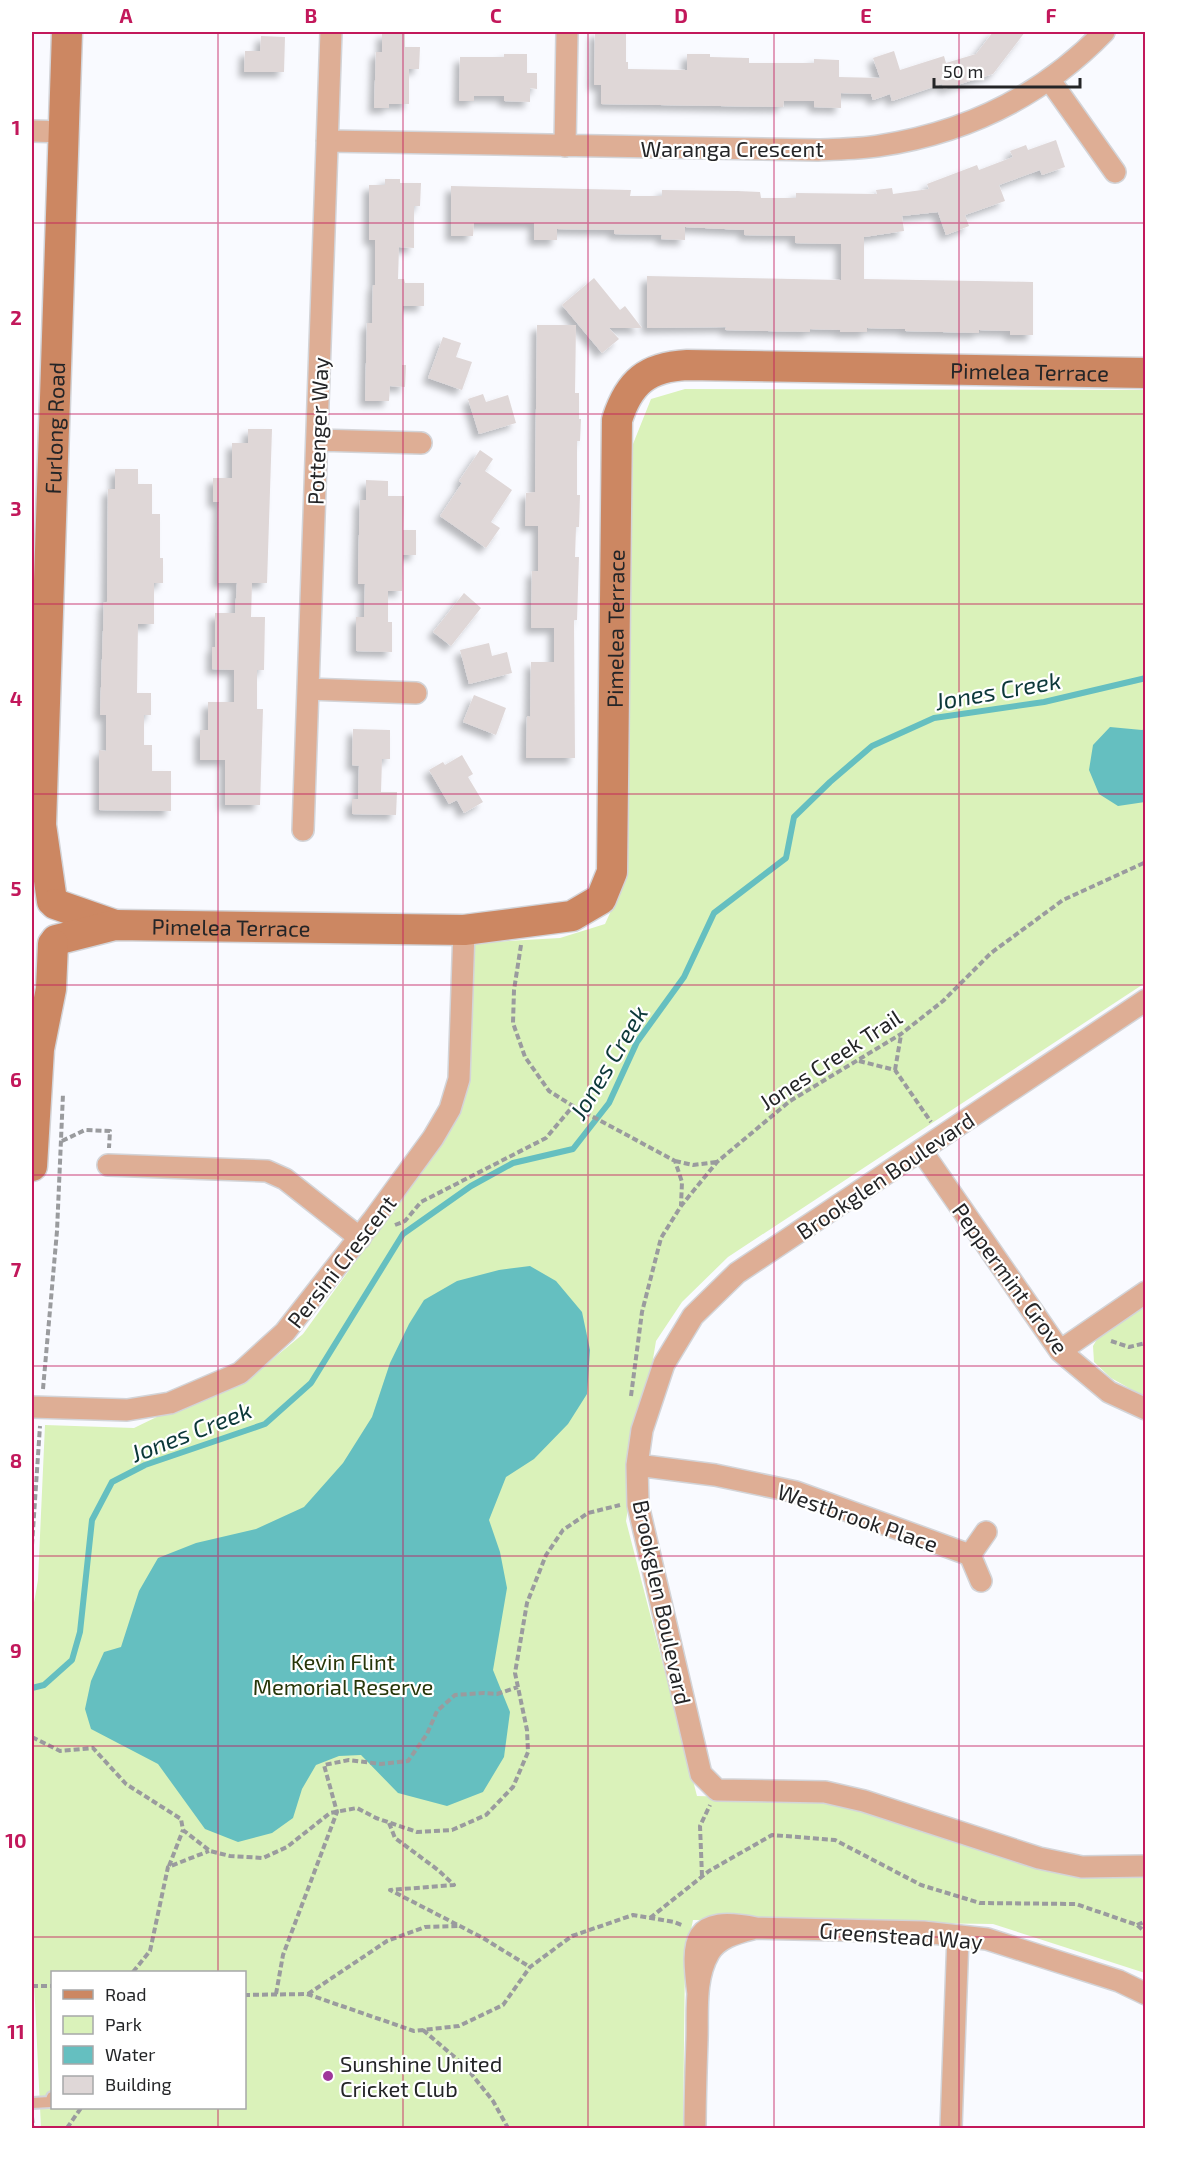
<svg xmlns="http://www.w3.org/2000/svg" width="1177" height="2160" font-family="'Exo 2',sans-serif">
<style>
.green{fill:#daf2ba;fill-rule:evenodd}
.water{fill:#65bfc0}
.lines{fill:none;stroke-linecap:round;stroke-linejoin:round}
.stream{stroke:#65bfc0;stroke-width:6}
.building{fill:#dfd7d7;filter:url(#shadow)}
.lane-casing{stroke:#d3d4d8;stroke-width:14}
.street-casing{stroke:#d3d4d8;stroke-width:24}
.secondary-casing{stroke:#d3d4d8;stroke-width:33}
.path{stroke:#9a9b9e;stroke-width:4;stroke-dasharray:6 3;stroke-linecap:butt}
.lane{stroke:#deae95;stroke-width:10}
.street{stroke:#deae95;stroke-width:21}
.secondary{stroke:#cc8762;stroke-width:30}
.grid{fill:none;stroke:#c2185b;stroke-width:1.5;stroke-opacity:0.55}
.poi-dot{fill:#9e369a;stroke:#fff;stroke-width:2}
.labels{text-anchor:middle;dominant-baseline:central;stroke-width:4.5;stroke-linejoin:round;paint-order:stroke}
.street-label{font-size:22px;fill:#242527;stroke:#fff}
.park-label{font-size:22px;fill:#273609;stroke:#fff}
.poi-label{font-size:22px;fill:#242527;stroke:#fff;text-anchor:start}
.water-label{font-size:24px;font-style:italic;fill:#0c3839;stroke:#fff}
.neatline{fill:none;stroke:#c2185b;stroke-width:2}
.grid-label{font-size:20px;text-anchor:middle;font-weight:bold;fill:#c2185b}
</style>
<defs>
<filter id="shadow"><feDropShadow dx="-5.5" dy="5.5" stdDeviation="3" flood-color="#0004"/></filter>
</defs>
<rect width="100%" height="100%" fill="#f9faff"/>
<!-- green -->
<path class="green" d="M685,389L1145,390V983L728,1257L682,1302L656,1341L626,1521L697,1796L819,1799L1032,1863L1145,1873V1973L993,1924L693,1920L685,1958L683,2128H41L32,1940V1614L38,1580L45,1425L134,1428L268,1363L303,1334L428,1161L470,1057L475,943L560,938L605,924L626,878L633,444L651,399ZM52,1972H244V2108H52Z
M1145,1303V1397L1111,1378L1094,1362L1093,1346L1100,1334Z"/>
<!-- water -->
<path class="water" d="M1110,727L1142,730L1145,729V802L1118,806L1099,794L1089,770L1093,745Z
M530,1266L556,1281L582,1312L590,1350L587,1394L568,1424L534,1459L506,1477L489,1520L500,1552L507,1588L493,1670L510,1712L504,1757L483,1792L447,1806L398,1793L361,1755L339,1756L316,1765L302,1789L293,1818L272,1833L238,1842L205,1829L158,1764L91,1729L85,1709L91,1681L104,1652L121,1647L139,1591L158,1558L196,1543L256,1529L304,1507L343,1463L372,1417L390,1363L409,1324L424,1300L457,1281L499,1270Z"/>
<g class="lines">
<!-- stream -->
<path class="stream" d="M32,1688L44,1685L72,1660L80,1632L92,1520L112,1482L145,1465L265,1424L311,1383L403,1234L471,1186L513,1163L573,1149L609,1103L637,1042L684,977L714,913L786,858L794,817L830,782L872,746L934,718L1044,702L1146,678"/>
</g>
<!-- building -->
<path class="building" d="M595,32H626V62H628V69L687,70V54H710V57L749,58V63H814V59L839,60V77L880,78L873,58L894,51L900,70L944,56L946,63L976,54L993,32H1025L993,74L944,89L942,84L892,101L890,94L873,100L871,94L841,93V108L814,107V101H784L783,107L601,104V85H594Z
M382,33H405V47H420L419,69H409V104H389V108H374L376,52H382Z
M261,36L285,37L284,72H244L245,51H260Z
M504,54H527V73H537V89L530,88V102L504,101V96H474V101H459L460,57H504Z
M1056,140L1065,167L1042,175L1040,170L999,185L1005,201L965,215L969,226L946,235L938,212L902,216L904,231L864,237V279L1033,282V335H1010V331L979,330V333L905,331V329L867,328V332H840V330L810,329V332L725,330L726,327L647,328V276L841,280V244L795,243V236L744,235V230L685,227V240L661,239L662,235L614,234V230L557,229V240H534V223H474L473,236H451V186L631,190L630,196H662V190L737,191L760,192L761,198H796V193L877,194L876,190L892,188L893,194L929,189L927,184L977,165L979,170L1013,157L1010,151L1026,145L1028,150Z
M385,179H400V183H421L420,206H414V248L399,247L398,279H404L405,283H424V306H403L402,365H406L405,387L390,386L389,401H365L367,323H372L373,285H375V240H369V185H385Z
M594,278L620,310L625,306L642,328H609L619,339L602,353L562,305Z
M537,325H576L575,393H579V419H581L580,441H577V495H580L579,527H576L575,557H579L577,620H574L575,758H526L527,716L530,717L531,662H554V628H531L532,571H538V526H525L526,493L535,492Z
M443,337L461,343L456,357L472,362L462,390L428,378Z
M483,394L486,402L508,395L516,423L479,434L468,399Z
M248,429H272L267,583H252L251,617H265L264,670H257V709H263L260,805H225V760H200V730H208V702H234V670L212,669V647H215V613H235L237,583H218L219,502H213V478H232V443H248Z
M480,450L493,459L485,471L512,490L491,522L500,528L486,548L440,516L462,483L459,481Z
M115,469H138V484H152V514H160V558H163V583H154V624H138L137,693H151V715H144V745H152V771H171V811L99,810V750L106,751V715H100L104,602H107L108,489H115Z
M366,480L388,481V496H404L403,530H416V555H403L402,591H388V622H392V652L356,651V617H364L365,584H358V568L360,500H366Z
M464,593L481,608L451,646L433,632Z
M489,643L492,656L507,652L512,673L469,684L460,650Z
M474,695L506,708L496,735L463,722Z
M353,729L390,730V759H382L381,792H397L396,815L352,814V799H358L359,766L352,765Z
M462,755L473,774L468,777L483,802L464,813L457,800L449,804L429,770L443,762L445,765Z"/>
<g class="lines">
<defs>
<path id="lane" d="M32,2103L50,2102L52,2097"/>
<path id="street" d="M1049,79L1115,172
M32,131L64,132
M327,141L818,150C838,149 859,149 878,146C966,133 1042,96 1104,32
M565,146L567,32
M317,440L421,443
M308,689L416,693
M303,830L331,32
M1146,1000L737,1273L693,1316L664,1364L642,1430L637,1465L638,1505L701,1774L717,1790L825,1792L864,1801L1039,1858L1082,1867L1146,1866
M921,1150L1060,1351L1109,1392L1146,1409
M108,1165L267,1171L285,1179L360,1238
M1060,1351L1146,1292
M32,1407L127,1410L170,1403L240,1373L285,1332L373,1220L433,1138L450,1109L459,1079L464,930
M637,1465L715,1475L796,1492L970,1555
M981,1581L970,1555L986,1532
M698,1994C691,1939 692,1915 756,1928L923,1932L987,1939L1119,1981L1146,1994
M695,2128C695,2099 696,2070 697,2040C698,2012 694,1979 709,1953C718,1938 736,1933 752,1929
M951,2128L958,1936"/>
<g id="secondary">
<path id="s1" d="M52,901L41,825L67,32"/>
<path d="M55,904L115,925"/>
<path id="s2" d="M56,940L115,925L464,930L572,916L601,899L612,872L617,420C629,382 647,367 687,365L1146,373"/>
<path d="M32,1166L39,1049L51,989L53,944"/>
</g>
</defs>
<!-- lane casing -->
<use href="#lane" class="lane-casing"/>
<!-- street casing -->
<use href="#street" class="street-casing"/>
<!-- secondary casing -->
<use href="#secondary" class="secondary-casing"/>
<!-- path -->
<path class="path" d="M521,945L514,990L513,1023L525,1057L549,1091L573,1106L675,1161L682,1182L681,1205
M859,1061L895,1070L931,1122
M895,1070L901,1035
M62,1141L85,1130L110,1131L109,1148
M675,1161L693,1165L717,1162
M395,1225L405,1221L421,1202L546,1138L573,1106
M1111,1341L1129,1347L1146,1343
M43,1389L57,1231L63,1094
M631,1396L642,1312L661,1238L681,1206L717,1162L790,1101L901,1034L943,1001L991,953L1063,900L1146,862
M32,1545L40,1426
M32,1737L60,1751L93,1748L126,1784L181,1819L183,1830L210,1851L230,1856L263,1858L287,1847L330,1813L357,1808L376,1818L417,1832L452,1830L486,1815L513,1787L528,1752L527,1730L515,1673L527,1603L546,1555L563,1530L588,1513L620,1505
M389,1823L395,1838L438,1870L454,1885L390,1890L483,1938L530,1967
M169,1866L183,1830
M702,1876L700,1826L710,1805
M650,1918L709,1871L772,1835L835,1840L921,1885L980,1903L1076,1904L1137,1925L1146,1933
M1137,1925L1146,1921
M133,1972L150,1951L168,1867L209,1851
M32,1986H52
M276,1994L283,1955L337,1812L324,1765L349,1760L381,1764L408,1761L427,1734L437,1711L455,1695L484,1693L497,1694L518,1687
M308,1994L387,1941L425,1927L459,1926
M244,1995L307,1994L414,2031L459,2026L503,2005L530,1967L572,1936L633,1915L674,1922L684,1926
M423,2030L465,2066L493,2101L508,2128
M32,2117L33,2128
M67,2128L81,2108"/>
<!-- lane -->
<use href="#lane" class="lane"/>
<!-- street -->
<use href="#street" class="street"/>
<!-- secondary -->
<use href="#secondary" class="secondary"/>
</g>
<!-- grid -->
<path class="grid" d="M218,32V1972M403,32V2128M588,32V2128M774,32V2128M959,32V2128M32,223H1146M32,414H1146M32,604H1146M32,794H1146M32,985H1146M32,1175H1146M32,1366H1146M32,1556H1146M32,1746H1146M32,1937H1146M218,2108V2128"/>
<!-- markers -->
<circle class="poi-dot" cx="328" cy="2076" r="6"/>
<g class="labels">
<!-- street labels -->
<g class="street-label">
<text x="732" y="148">Waranga Crescent</text>
<text stroke="none"><textPath href="#s2" startOffset="1473">Pimelea Terrace</textPath></text>
<text stroke="none"><textPath href="#s1" startOffset="474">Furlong Road</textPath></text>
<text transform="translate(317 431) rotate(-88)">Pottenger Way</text>
<text stroke="none"><textPath href="#s2" startOffset="825">Pimelea Terrace</textPath></text>
<text stroke="none"><textPath href="#s2" startOffset="177">Pimelea Terrace</textPath></text>
<text transform="translate(830 1059) rotate(-33)">Jones Creek Trail</text>
<text transform="translate(885 1175) rotate(-34)">Brookglen Boulevard</text>
<text transform="translate(341 1261) rotate(-52)">Persini Crescent</text>
<text transform="translate(1011 1278) rotate(54)">Peppermint Grove</text>
<text transform="translate(858 1517) rotate(19)">Westbrook Place</text>
<text transform="translate(663 1602) rotate(78)">Brookglen Boulevard</text>
<text transform="translate(901 1935) rotate(4)">Greenstead Way</text>
</g>
<!-- park labels -->
<g class="park-label">
<text x="343" y="1661">Kevin Flint<tspan x="343" dy="25">Memorial Reserve</tspan></text>
</g>
<!-- poi labels -->
<g class="poi-label">
<text x="340" y="2063">Sunshine United<tspan x="340" dy="25">Cricket Club</tspan></text>
</g>
<!-- water labels -->
<g class="water-label">
<text transform="translate(998 690) rotate(-10)">Jones Creek</text>
<text transform="translate(608 1062) rotate(-59)">Jones Creek</text>
<text transform="translate(191 1431) rotate(-21)">Jones Creek</text>
</g>
</g>
<!-- border -->
<rect width="1177" height="2160" fill="none" stroke="#ffffff" stroke-width="66"/>
<!-- legend -->
<rect x="51" y="1971" width="195" height="138" fill="#ffffff" stroke="#a7a8a9" stroke-width="1.5"/>
<rect x="63" y="1990" width="30" height="9" fill="#cc8762" stroke="#a7a8a9" stroke-width="1.5"/>
<text x="105" y="2001" font-size="18" fill="#242527">Road</text>
<rect x="63" y="2016" width="30" height="18" fill="#daf2ba" stroke="#a7a8a9" stroke-width="1.5"/>
<text x="105" y="2031" font-size="18" fill="#242527">Park</text>
<rect x="63" y="2046" width="30" height="18" fill="#65bfc0" stroke="#a7a8a9" stroke-width="1.5"/>
<text x="105" y="2061" font-size="18" fill="#242527">Water</text>
<rect x="63" y="2076" width="30" height="18" fill="#dfd7d7" stroke="#a7a8a9" stroke-width="1.5"/>
<text x="105" y="2091" font-size="18" fill="#242527">Building</text>
<!-- scale -->
<path d="M934 78v9h146v-9" fill="none" stroke="#242527" stroke-width="3"/>
<text x="943" y="78" font-size="18" fill="#242527" stroke="#ffffff" stroke-width="4.5" paint-order="stroke">50 m</text>
<rect x="33" y="33" width="1111" height="2094" class="neatline"/>
<g class="grid-label">
<text x="126" y="23">A</text>
<text x="311" y="23">B</text>
<text x="496" y="23">C</text>
<text x="681" y="23">D</text>
<text x="866" y="23">E</text>
<text x="1051" y="23">F</text>
<text x="16" y="135">1</text>
<text x="16" y="325">2</text>
<text x="16" y="516">3</text>
<text x="16" y="706">4</text>
<text x="16" y="896">5</text>
<text x="16" y="1087">6</text>
<text x="16" y="1277">7</text>
<text x="16" y="1468">8</text>
<text x="16" y="1658">9</text>
<text x="16" y="1848">10</text>
<text x="16" y="2039">11</text>
</g>
</svg>
